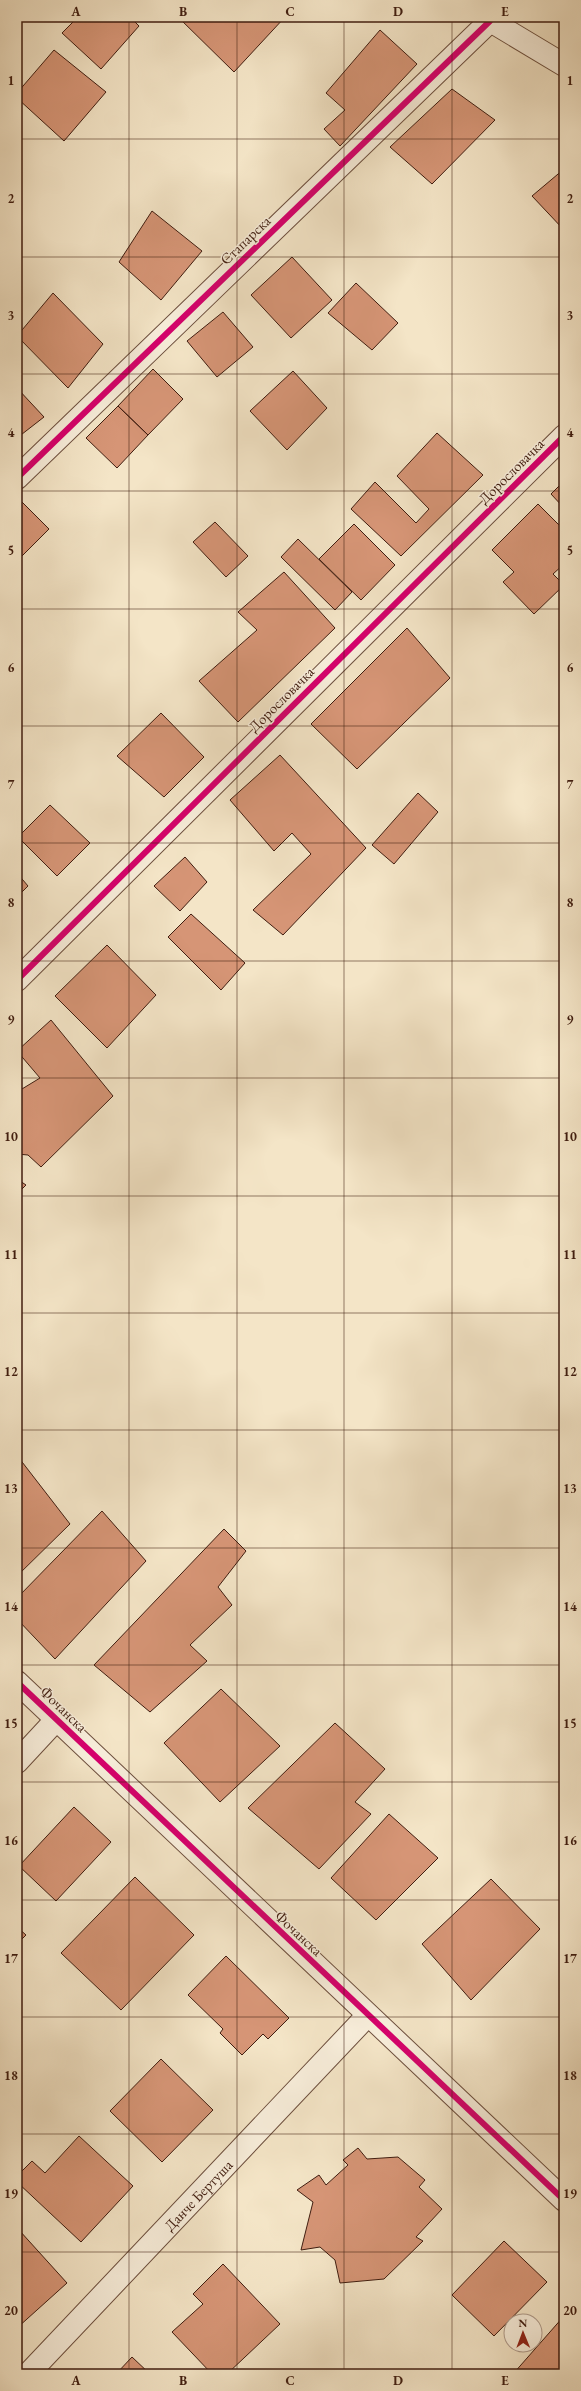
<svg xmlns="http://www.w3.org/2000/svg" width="581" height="2391" font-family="'EB Garamond',serif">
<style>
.building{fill:#d69576;stroke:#401d10}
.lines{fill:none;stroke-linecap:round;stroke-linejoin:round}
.minor-casing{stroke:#6d4f3e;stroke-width:24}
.tertiary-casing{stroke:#6d4f3e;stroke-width:24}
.minor{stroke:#f8eedb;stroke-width:22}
.tertiary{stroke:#f8eedb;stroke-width:22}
.cycleway-casing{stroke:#f8eedb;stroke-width:8}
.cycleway{stroke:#d6006c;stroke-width:6}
.grid{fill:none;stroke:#401d10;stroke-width:1;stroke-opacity:0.55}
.labels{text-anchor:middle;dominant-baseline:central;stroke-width:3;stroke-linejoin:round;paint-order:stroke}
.street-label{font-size:15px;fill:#401d10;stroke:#f8eedb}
.neatline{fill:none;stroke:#401d10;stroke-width:1.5}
.grid-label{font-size:13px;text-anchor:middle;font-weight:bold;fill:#401d10}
</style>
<rect width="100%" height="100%" fill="#f4e5c7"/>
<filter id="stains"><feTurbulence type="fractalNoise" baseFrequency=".005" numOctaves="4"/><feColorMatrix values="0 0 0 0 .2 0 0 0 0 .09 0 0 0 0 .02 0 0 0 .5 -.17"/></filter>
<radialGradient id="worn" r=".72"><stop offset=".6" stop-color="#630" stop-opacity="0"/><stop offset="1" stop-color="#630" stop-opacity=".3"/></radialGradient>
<!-- building -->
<path class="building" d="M78,17H130L139,26L101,69L62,33Z
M153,17H162L158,21Z
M178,17H285L234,72Z
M380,30L417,64L340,146L324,129L345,110L326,93Z
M54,50L106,92L64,141L17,98V93Z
M452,89L495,120L432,184L390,147Z
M564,169V230L532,196Z
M152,211L202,251L161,300L119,262Z
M292,257L332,300L291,338L251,295Z
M356,283L398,323L372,350L328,313Z
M53,293L103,344L68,388L17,336Z
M223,312L253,347L217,377L187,341Z
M153,369L183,399L148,435L118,406Z
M293,371L327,408L287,450L250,411Z
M17,388L44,417L17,438Z
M118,406L148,435L117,468L86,438Z
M437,433L483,475L401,556L351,509L375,482L416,523L429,509L397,476Z
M564,481V508L551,494Z
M19,499L49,529L17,561V501Z
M538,504L564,530V564L553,574L564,585L534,614L503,582L514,572L492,550Z
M215,522L248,556L226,577L193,542Z
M354,524L395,565L361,600L319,559Z
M298,539L352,592L335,610L281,557Z
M284,572L335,628L238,722L199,681L257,630L238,612Z
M407,628L450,678L357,769L311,724Z
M161,713L204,757L164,797L117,756Z
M280,755L366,848L283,935L253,910L311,854L292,833L274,851L230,800Z
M418,793L438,812L394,864L372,845Z
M50,805L90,843L57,876L18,837Z
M185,857L207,882L180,911L154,886Z
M17,873L28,886L17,897Z
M191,914L245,963L221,990L168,937Z
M107,945L156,995L107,1048L55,996Z
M51,1020L113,1096L41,1167L28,1155L17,1154V1092L40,1078L17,1051Z
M17,1179L26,1185L17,1194Z
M19,1458L70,1524L17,1576V1460Z
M102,1511L146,1561L55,1659L17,1619V1598Z
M224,1529L246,1551L218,1587L232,1605L190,1645L207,1661L150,1712L94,1665Z
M221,1689L280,1746L220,1802L164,1743Z
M335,1723L385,1769L355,1802L371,1814L319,1869L248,1808Z
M74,1807L111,1842L56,1901L19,1866Z
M389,1814L438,1858L376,1920L331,1878Z
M135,1877L194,1935L121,2010L61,1953Z
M491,1879L540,1929L471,2000L422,1944Z
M17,1927L26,1935L17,1944Z
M226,1956L289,2018L268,2039L263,2034L242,2055L220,2033L223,2029L188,1995Z
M161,2059L213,2110L162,2162L110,2111Z
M79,2136L133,2186L81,2242L17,2182V2176L32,2161L45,2173Z
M358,2148L367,2159L398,2157L425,2180L419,2187L442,2209L416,2237L423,2241L384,2279L340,2283L335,2260L320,2247L301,2250L313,2202L297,2190L319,2175L326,2185L348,2165L343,2160Z
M19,2230L67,2283L17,2328V2232Z
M504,2241L547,2282L494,2336L452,2295Z
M223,2264L280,2324L227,2374H212L172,2332L203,2304L193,2294Z
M564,2316V2374H513Z
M132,2357L150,2374H116Z"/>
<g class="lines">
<defs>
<g id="minor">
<path d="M17,478L490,21"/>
<path d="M17,980L564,436"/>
<path d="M17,1682L564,2200"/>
<path d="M17,1762L56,1720"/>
<path id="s1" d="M28,2374L367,2016"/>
</g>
<path id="tertiary" d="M484,17L564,65"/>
</defs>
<!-- minor casing -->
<use href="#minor" class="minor-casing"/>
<!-- tertiary casing -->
<use href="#tertiary" class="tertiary-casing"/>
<!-- minor -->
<use href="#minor" class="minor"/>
<!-- tertiary -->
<use href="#tertiary" class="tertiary"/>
<defs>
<path id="cycleway" d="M17,478L490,21
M17,980L564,436
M17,1682L564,2200"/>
</defs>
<!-- cycleway casing -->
<use href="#cycleway" class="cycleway-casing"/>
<!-- cycleway -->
<use href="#cycleway" class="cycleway"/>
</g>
<!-- grid -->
<path class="grid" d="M129,17V2374M237,17V2374M344,17V2374M452,17V2374M17,139H564M17,257H564M17,374H564M17,491H564M17,609H564M17,726H564M17,843H564M17,961H564M17,1078H564M17,1196H564M17,1313H564M17,1430H564M17,1548H564M17,1665H564M17,1782H564M17,1900H564M17,2017H564M17,2134H564M17,2252H564"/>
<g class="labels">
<!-- street labels -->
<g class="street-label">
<text transform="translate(245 240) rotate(-44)">Стапарска</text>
<text transform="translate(511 471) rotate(-45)">Дорословачка</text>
<text transform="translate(281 699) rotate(-45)">Дорословачка</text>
<text transform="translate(64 1709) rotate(44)">Фочанска</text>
<text transform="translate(299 1933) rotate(43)">Фочанска</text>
<text stroke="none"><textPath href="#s1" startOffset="247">Данче Бертуша</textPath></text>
</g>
</g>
<!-- margin -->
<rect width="581" height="2391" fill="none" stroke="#f4e5c7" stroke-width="44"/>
<!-- north arrow -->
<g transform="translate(523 2333) rotate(359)"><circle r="19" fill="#f8eedb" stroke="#ae9a8a"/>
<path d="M0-3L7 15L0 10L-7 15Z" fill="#8f2418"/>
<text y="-6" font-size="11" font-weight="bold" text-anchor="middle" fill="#401d10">N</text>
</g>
<rect x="22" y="22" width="537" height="2347" class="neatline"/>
<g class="grid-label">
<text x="76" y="16">A</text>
<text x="183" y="16">B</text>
<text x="290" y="16">C</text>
<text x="398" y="16">D</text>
<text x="505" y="16">E</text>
<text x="11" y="85">1</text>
<text x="570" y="85">1</text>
<text x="11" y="203">2</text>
<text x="570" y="203">2</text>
<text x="11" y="320">3</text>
<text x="570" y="320">3</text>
<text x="11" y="437">4</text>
<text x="570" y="437">4</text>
<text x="11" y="555">5</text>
<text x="570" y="555">5</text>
<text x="11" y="672">6</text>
<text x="570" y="672">6</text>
<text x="11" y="789">7</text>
<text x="570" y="789">7</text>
<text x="11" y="907">8</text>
<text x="570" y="907">8</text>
<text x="11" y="1024">9</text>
<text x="570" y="1024">9</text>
<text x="11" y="1141">10</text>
<text x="570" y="1141">10</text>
<text x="11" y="1259">11</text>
<text x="570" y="1259">11</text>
<text x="11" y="1376">12</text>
<text x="570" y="1376">12</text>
<text x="11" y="1493">13</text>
<text x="570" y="1493">13</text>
<text x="11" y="1611">14</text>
<text x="570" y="1611">14</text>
<text x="11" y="1728">15</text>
<text x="570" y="1728">15</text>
<text x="11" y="1845">16</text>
<text x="570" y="1845">16</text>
<text x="11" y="1963">17</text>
<text x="570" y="1963">17</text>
<text x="11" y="2080">18</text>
<text x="570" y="2080">18</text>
<text x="11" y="2198">19</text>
<text x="570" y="2198">19</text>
<text x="11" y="2315">20</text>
<text x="570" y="2315">20</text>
<text x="76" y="2385">A</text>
<text x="183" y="2385">B</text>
<text x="290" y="2385">C</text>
<text x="398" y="2385">D</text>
<text x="505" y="2385">E</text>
</g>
<rect width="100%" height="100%" filter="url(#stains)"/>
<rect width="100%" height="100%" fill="url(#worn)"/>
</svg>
